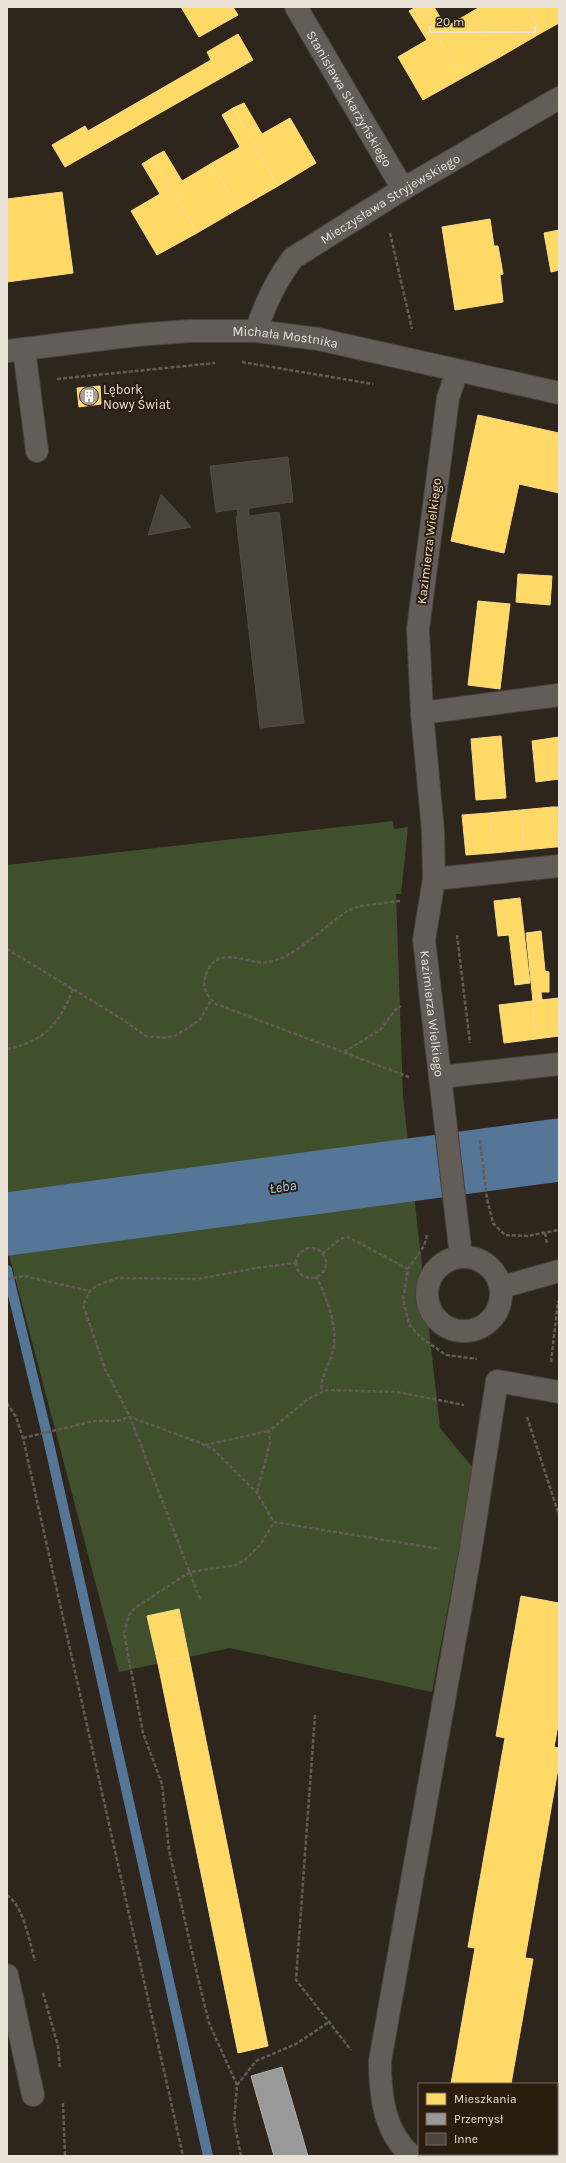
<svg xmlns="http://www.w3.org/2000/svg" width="566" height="2163" font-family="Karla,sans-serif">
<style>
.green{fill:#40502d}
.homes{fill:#ffd966;stroke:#f9db88}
.industry{fill:#999;stroke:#b1afac}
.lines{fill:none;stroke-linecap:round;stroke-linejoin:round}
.stream{stroke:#557696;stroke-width:10}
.river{stroke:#557696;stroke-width:63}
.building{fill:#4a443c;stroke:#524c45}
.minor-casing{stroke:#48413a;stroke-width:24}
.path{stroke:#625c55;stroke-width:2.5;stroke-dasharray:4 2;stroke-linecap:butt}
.minor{stroke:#645d57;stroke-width:22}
.labels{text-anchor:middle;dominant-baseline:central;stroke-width:4;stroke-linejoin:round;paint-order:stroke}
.street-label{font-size:13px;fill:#eae1d7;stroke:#2a1d0e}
.poi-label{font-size:13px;fill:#eae1d7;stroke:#2a1d0e;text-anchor:start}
.water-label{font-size:14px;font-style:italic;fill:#a3d1fe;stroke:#2a1d0e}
</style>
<rect width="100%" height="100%" fill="#2e261d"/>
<!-- green -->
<path class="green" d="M393,821L394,829L408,827L401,894H396L403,1096L440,1428L474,1469L432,1692L230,1648L119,1672L7,1247V865Z"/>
<!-- homes -->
<path class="homes" d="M181,7H233L238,15L199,37Z
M416,7H421L462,78L423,100L398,57L427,40L409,11Z
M421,7H434L446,27L473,11L500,57L462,78Z
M480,7H527L541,33L500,57L473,11Z
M527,7H559V23L541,33Z
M238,34L253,60L65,167L52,145L85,126L88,131L211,60L207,52Z
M244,103L262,134L290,118L316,163L278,186L233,108Z
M233,108L278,186L238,209L212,163L240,147L222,115Z
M164,151L182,181L212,163L238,209L197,233L153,157Z
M153,157L197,233L157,255L131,211L160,194L142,164Z
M62,192L73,273L7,282V199Z
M490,219L494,246H498L503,274L500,275L503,302L455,310L442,227Z
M559,230V270L551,272L544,233Z
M100,386L101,404L79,407L77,388Z
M478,415L559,433V493L519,484L504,553L451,541Z
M518,574L552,576L550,605L516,602Z
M478,601L510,604L500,689L468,685Z
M501,736L506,798L476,800L471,739Z
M559,737V779L536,782L532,741Z
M552,807H559V847H556Z
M552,807L556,847L524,850L521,810Z
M521,810L524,850L493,853L489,813Z
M489,813L493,853L466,855L462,815Z
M520,898L530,983L515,985L509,935L498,936L494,901Z
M541,931L545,971L549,972V992H541L542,1000L533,1001L526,933Z
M559,998V1036L536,1039L532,1001Z
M532,1001L536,1039L504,1043L499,1005Z
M521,1596L559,1603V1720L554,1747L559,1748V1763L525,1958L533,1959L511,2084H451L475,1948L468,1947L505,1738L496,1736Z
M179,1609L189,1657L158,1664L147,1616Z
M189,1657L268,2046L238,2053L158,1664Z"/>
<!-- industry -->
<path class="industry" d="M282,2067L308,2156H274L251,2076Z"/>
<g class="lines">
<!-- stream -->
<path class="stream" d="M7,1270L48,1439L208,2156"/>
<!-- river -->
<path class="river" d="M7,1224L559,1150"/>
</g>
<!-- building -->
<path class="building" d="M288,457L293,502L249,508V516L279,512L304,723L260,728L236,517L238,516L237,509L216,512L210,466Z
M161,494L191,527L148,535Z"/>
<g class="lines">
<defs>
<g id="minor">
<path id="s1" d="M296,7L403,189"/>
<path id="s2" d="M256,331C265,304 276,280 293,258L403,189L559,98"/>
<path d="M24,349L37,451"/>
<path id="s3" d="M7,351L137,335L189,331H256L318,339L559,393"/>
<path id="s4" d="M457,371L448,398L418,629L422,713L433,831L434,879L424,940L461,1256"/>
<path d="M422,713L559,695"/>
<path d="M434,879L559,866"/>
<path d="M440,1077L559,1064"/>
<circle cx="464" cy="1294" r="37"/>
<path d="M502,1287L559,1271"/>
<path d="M7,1975L33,2095"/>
<path d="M412,2156C384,2133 380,2095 380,2061L470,1554L497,1381L559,1392"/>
</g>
</defs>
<!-- minor casing -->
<use href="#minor" class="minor-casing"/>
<!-- path -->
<path class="path" d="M390,233L412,329
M242,362L373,384
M57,379L215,363
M400,901L360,906L349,910C329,923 299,952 279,959C273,961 265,964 258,962C236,959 213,947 205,978C202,989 208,997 216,1004L409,1077
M457,935L470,1043
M7,949L122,1019L146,1036L164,1038L177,1035L200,1020L211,1000
M7,1049C44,1042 60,1023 73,989
M344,1052L380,1030L395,1010L401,1006
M480,1140L487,1199L493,1223L505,1235L527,1236L559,1230
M545,1233L547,1243
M427,1235L424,1246L408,1269L403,1299L409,1324L420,1337L446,1355L477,1359
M296 1263a15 15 0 1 1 30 0a15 15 0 1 1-30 0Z
M322,1254L340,1239L348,1237L408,1269
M316,1276C327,1299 338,1325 333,1351C330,1365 319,1378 322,1392
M7,1279L24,1276L90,1291
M551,1362L558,1301
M7,1403L16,1417L23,1438L183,2156
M527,1417L559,1515
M23,1438L94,1421H117L130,1417L198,1442L214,1450L257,1493L274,1522L440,1549
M205,1445L269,1431
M257,1492L270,1444L269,1431L308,1399L327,1390L397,1392L464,1405
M200,1599L130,1417L105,1369L83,1305L90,1291L96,1286L117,1278L198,1279L256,1268L296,1263
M315,1715L296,1980L351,2050
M7,1895C23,1905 30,1943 35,1961
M43,1993L58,2046L60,2068
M237,2085L209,2023L197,1974L169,1850L162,1784L143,1733L124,1633L129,1615L136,1607L190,1572L236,1565L246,1559L261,1544L274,1522
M63,2103L65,2156
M241,2156L234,2121L237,2085L256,2061L296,2044L329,2022"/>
<!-- minor -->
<use href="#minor" class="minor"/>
</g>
<!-- icons -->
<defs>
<symbol id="building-disc" viewBox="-11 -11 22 22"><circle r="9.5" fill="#a8a096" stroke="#2a1d0e"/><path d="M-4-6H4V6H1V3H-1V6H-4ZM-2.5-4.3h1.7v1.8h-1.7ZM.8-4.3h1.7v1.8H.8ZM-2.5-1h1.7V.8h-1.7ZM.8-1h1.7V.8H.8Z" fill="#fff"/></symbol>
</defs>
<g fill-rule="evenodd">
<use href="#building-disc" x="78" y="385" width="22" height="22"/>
</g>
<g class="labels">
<!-- street labels -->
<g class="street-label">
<text stroke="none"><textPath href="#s1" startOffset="106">Stanisława Skarżyńskiego</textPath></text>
<text stroke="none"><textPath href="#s2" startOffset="196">Mieczysława Stryjewskiego</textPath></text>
<text stroke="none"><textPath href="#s3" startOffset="280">Michała Mostnika</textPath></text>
<text transform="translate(429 541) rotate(-83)">Kazimierza Wielkiego</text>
<text stroke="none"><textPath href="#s4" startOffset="648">Kazimierza Wielkiego</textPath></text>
</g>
<!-- poi labels -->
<g class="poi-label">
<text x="103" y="389">Lębork<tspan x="103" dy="15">Nowy Świat</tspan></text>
</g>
<!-- water labels -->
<g class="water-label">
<text transform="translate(283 1187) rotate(-8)">Łeba</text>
</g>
</g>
<!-- border -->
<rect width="566" height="2163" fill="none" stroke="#eae1d7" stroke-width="16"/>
<!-- legend -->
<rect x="418" y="2083" width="140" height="72" fill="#2a1d0e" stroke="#776b5e"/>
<rect x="426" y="2093" width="20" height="12" fill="#ffd966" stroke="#776b5e"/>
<text x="454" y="2103" font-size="12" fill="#eae1d7">Mieszkania</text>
<rect x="426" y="2113" width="20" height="12" fill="#999999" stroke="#776b5e"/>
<text x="454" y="2123" font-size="12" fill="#eae1d7">Przemysł</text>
<rect x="426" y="2133" width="20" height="12" fill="#4a443c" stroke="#776b5e"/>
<text x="454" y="2143" font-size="12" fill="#eae1d7">Inne</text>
<!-- scale -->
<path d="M430 26v6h105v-6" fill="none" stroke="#eae1d7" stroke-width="2"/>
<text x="436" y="26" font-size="12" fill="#eae1d7" stroke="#2a1d0e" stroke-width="3" paint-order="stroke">20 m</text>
</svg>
